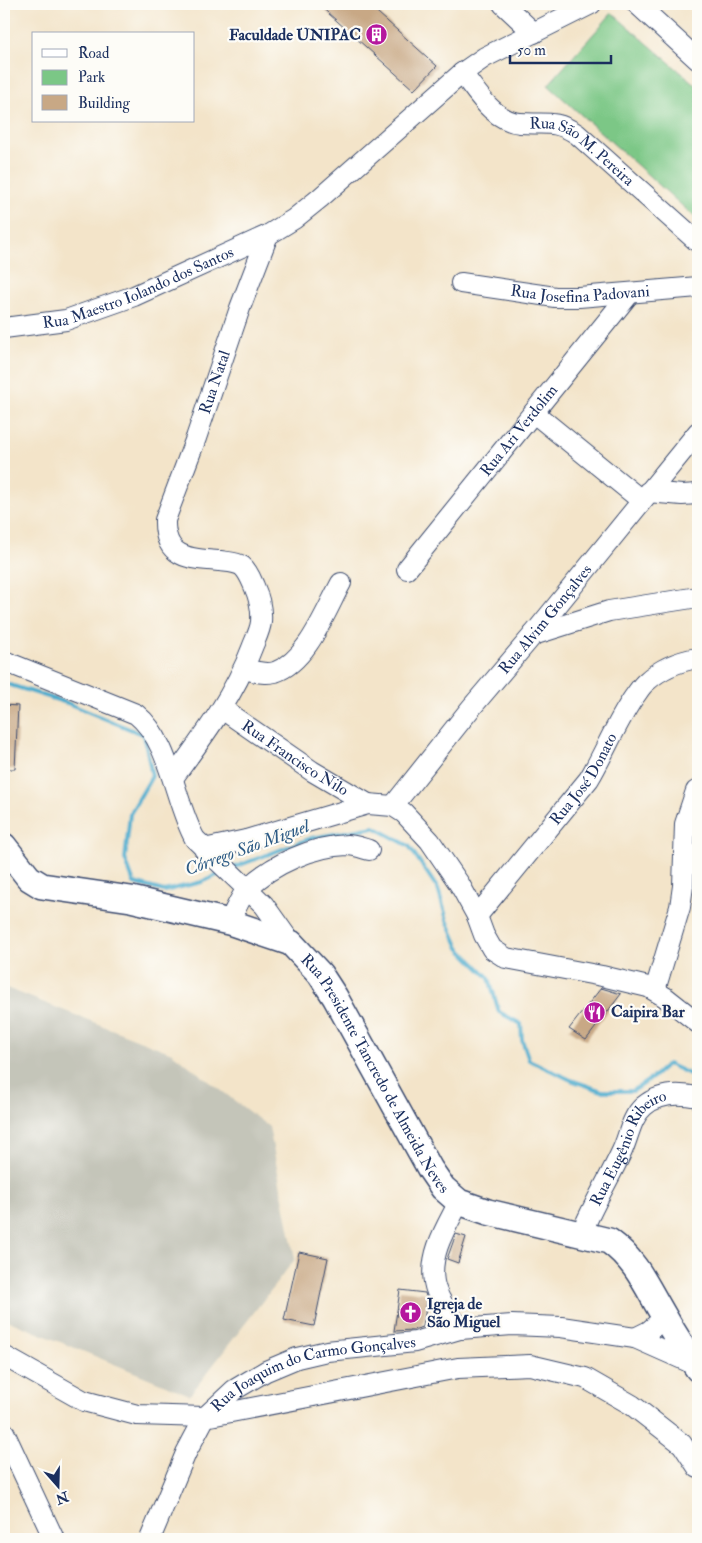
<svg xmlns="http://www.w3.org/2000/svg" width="702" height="1543" font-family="'IM FELL Double Pica',serif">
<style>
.industrial{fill:#c4c5b9}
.green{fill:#7bc786;stroke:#4b7b72}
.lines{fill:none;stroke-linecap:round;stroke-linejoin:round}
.stream{stroke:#4eaccd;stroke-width:4}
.building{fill:#c8a885}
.minor-casing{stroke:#3b4a6e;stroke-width:22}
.major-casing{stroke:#3b4a6e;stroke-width:28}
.minor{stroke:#fff;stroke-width:20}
.major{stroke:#fff;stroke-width:25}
.labels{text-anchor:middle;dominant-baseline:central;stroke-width:4.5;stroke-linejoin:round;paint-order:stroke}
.poi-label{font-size:16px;font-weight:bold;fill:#1b2f5e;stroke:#fdfcf7;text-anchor:start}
.street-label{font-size:16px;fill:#1b2f5e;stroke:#fdfcf7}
.water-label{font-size:18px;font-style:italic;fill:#2d5b85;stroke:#fdfcf7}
</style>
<rect width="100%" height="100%" fill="#fdfcf7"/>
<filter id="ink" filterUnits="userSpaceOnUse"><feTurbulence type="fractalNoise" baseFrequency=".02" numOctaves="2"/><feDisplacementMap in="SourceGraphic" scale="10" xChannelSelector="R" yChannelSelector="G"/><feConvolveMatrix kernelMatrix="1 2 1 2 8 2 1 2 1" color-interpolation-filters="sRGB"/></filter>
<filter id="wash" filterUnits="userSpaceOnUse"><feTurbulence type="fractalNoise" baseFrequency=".0096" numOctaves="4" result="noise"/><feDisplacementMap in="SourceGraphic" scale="20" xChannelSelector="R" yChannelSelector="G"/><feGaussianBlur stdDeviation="1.12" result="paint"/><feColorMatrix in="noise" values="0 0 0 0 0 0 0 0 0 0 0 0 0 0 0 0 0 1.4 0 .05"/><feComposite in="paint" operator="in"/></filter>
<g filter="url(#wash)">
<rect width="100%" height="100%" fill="#f3e4c9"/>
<!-- industrial -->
<path class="industrial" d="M4,987L172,1053L269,1127L295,1259L190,1395L4,1319Z"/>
<!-- green -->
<path class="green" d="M612,13L698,87V220L548,85Z"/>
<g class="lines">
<!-- stream -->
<path class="stream" d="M4,683L67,703L144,735L152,776L130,814L125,859L134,883L164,891L202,882L222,873
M235,867L311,838L374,827L409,846L438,889L447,920L459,948L489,978L499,1012L521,1024L522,1040L529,1060L571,1080L602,1091H633L652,1078L668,1064L698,1078"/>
</g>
<g id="blocks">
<!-- building -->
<path class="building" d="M318,4H368L437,66L414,90Z
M4,705L18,706L15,769H4Z
M601,988L621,994L586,1040L569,1029Z
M456,1234L466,1237L458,1263L447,1259Z
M299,1252L328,1258L314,1326L284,1320Z
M400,1290L425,1293L427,1300L423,1327L413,1330L394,1331Z"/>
</g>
</g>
<g filter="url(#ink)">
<use href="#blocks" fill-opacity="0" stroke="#3b4a6e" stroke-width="1"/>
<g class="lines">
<defs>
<g id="minor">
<path d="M503,4L534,33"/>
<path d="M637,4L698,60"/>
<path id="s1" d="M462,73C477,92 493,121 520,123C545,125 554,119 577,134L698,242"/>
<path id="s2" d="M461,283L555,297H579L698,287"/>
<path id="s3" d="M4,328L66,320L134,296L268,235L294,219L320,198L462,73L485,57L591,4"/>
<path d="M534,413L641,500"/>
<path d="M648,492L682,495L698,494"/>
<path id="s4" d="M407,569L630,293"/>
<path d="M533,635L609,611L698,597"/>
<path d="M4,661L136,714C171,742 174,802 195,839L264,905L291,943"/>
<path d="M244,669C254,671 264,675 275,672C307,662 326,610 341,583"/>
<path id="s5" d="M222,709L312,771L368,804"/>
<path id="s6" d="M173,778C203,737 234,696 252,648C255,640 260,631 261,622C262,609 259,597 254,586C251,579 248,571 242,566C236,562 227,562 220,561C189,559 164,558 165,520L196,438L240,308L268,235"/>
<path id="s7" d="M393,806L471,708L533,635L698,432"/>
<path d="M204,849L246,840L368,804L393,806L404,813L430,841L460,885L477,916L484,935L492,949L506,958L602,976L648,987L665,997L698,1023"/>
<path id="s8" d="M477,916L589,779C605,752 616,723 634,697C638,692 641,686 646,682C660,669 679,661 698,658"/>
<path d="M229,922C235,911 240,897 248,888C272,864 314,846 347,845C354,845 362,848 369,850"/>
<path d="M655,990L680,907L683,886L685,824L696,791"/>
<path d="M459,1202C447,1226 429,1253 434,1282C437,1299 450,1315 460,1329"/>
<path id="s9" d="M581,1234C593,1205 609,1179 622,1151C629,1136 631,1117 644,1106C659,1093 679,1093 698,1097"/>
<path d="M635,1338L649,1331L664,1318"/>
<path d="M4,1356L84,1401L137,1415L205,1417L458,1368L530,1365L585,1378L632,1405L682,1444L698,1468"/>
<path d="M4,1432L54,1539"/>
<path id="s10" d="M150,1539L186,1453L205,1417L234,1390L266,1371L297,1358L327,1351L415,1342L460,1329L512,1325L561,1327L635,1338L696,1365"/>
</g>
<g id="major">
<path id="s11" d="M4,846L29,878L42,886L131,899L229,922L291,943L320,974L335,997L430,1169L443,1188L459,1202L488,1212L609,1241C637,1261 647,1288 664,1316C674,1334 686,1352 698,1369"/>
</g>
</defs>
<!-- minor casing -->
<use href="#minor" class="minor-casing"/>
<!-- major casing -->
<use href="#major" class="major-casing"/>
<!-- minor -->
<use href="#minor" class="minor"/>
<!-- major -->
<use href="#major" class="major"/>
</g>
</g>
<!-- icons -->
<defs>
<symbol id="building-disc" viewBox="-11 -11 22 22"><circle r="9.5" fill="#b5179e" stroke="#fdfcf7"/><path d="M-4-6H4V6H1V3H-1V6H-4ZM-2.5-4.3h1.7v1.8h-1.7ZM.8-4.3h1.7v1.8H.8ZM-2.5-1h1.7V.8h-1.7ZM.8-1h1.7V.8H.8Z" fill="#fff"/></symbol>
<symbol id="restaurant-disc" viewBox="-11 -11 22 22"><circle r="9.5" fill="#b5179e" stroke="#fdfcf7"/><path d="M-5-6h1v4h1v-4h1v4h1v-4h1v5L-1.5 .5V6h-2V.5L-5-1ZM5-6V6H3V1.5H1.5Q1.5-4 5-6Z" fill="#fff"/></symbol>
<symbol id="church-disc" viewBox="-11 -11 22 22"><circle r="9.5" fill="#b5179e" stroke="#fdfcf7"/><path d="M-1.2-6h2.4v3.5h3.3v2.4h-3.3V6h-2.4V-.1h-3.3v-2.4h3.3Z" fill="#fff"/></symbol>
</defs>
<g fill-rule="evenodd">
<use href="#building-disc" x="364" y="22" width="25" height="25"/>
<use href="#restaurant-disc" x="582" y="1000" width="25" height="25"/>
<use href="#church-disc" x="398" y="1300" width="25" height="25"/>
</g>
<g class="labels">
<!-- poi labels -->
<g class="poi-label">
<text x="361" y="35" text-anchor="end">Faculdade UNIPAC</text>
<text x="611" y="1012">Caipira Bar</text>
<text x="427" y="1304">Igreja de<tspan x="427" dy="18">São Miguel</tspan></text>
</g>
<!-- street labels -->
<g class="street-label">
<text stroke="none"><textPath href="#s1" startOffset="150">Rua São M. Pereira</textPath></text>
<text stroke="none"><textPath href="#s3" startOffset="141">Rua Maestro Iolando dos Santos</textPath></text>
<text stroke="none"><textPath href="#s2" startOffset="120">Rua Josefina Padovani</textPath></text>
<text stroke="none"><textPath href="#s6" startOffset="490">Rua Natal</textPath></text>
<text stroke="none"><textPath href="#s4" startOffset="178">Rua Ari Verdolim</textPath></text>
<text stroke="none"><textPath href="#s7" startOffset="241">Rua Alvim Gonçalves</textPath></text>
<text stroke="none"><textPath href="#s5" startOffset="88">Rua Francisco Nilo</textPath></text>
<text stroke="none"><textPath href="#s8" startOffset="174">Rua José Donato</textPath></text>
<text stroke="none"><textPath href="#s11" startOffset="468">Rua Presidente Tancredo de Almeida Neves</textPath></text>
<text stroke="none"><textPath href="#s9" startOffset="100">Rua Eugênio Ribeiro</textPath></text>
<text stroke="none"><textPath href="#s10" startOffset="255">Rua Joaquim do Carmo Gonçalves</textPath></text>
</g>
<!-- water labels -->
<g class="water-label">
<text transform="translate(247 848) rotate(-20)">Córrego São Miguel</text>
</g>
</g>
<!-- margin -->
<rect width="702" height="1543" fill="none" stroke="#fdfcf7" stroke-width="20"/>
<!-- legend -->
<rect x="32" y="32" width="162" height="90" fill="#fdfcf7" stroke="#a3aaba"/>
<rect x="42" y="49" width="25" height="8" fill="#ffffff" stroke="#a3aaba"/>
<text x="78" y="58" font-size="15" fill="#1b2f5e">Road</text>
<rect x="42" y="70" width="25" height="15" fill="#7bc786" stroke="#a3aaba"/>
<text x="78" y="82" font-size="15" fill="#1b2f5e">Park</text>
<rect x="42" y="95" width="25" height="15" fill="#c8a885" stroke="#a3aaba"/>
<text x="78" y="108" font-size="15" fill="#1b2f5e">Building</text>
<!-- north arrow -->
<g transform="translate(58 1486) rotate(160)" stroke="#fdfcf7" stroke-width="4" paint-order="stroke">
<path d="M0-4L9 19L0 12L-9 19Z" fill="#1b2f5e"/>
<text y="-8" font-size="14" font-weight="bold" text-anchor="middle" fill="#1b2f5e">N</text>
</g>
<!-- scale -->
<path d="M510 55v8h101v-8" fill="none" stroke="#1b2f5e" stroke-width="2.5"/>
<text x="517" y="55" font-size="15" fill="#1b2f5e" stroke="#fdfcf7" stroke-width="4" paint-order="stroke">50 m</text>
</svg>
